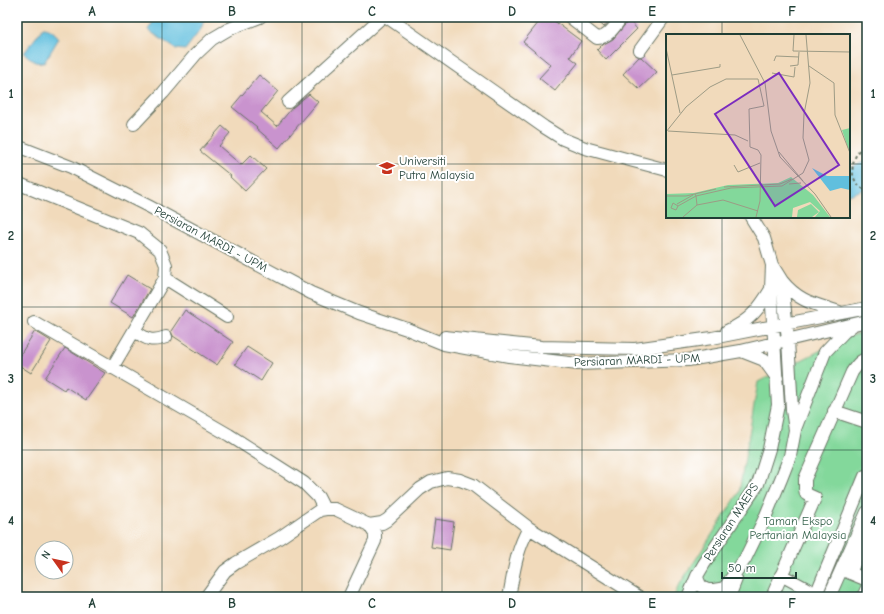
<svg xmlns="http://www.w3.org/2000/svg" width="884" height="614" font-family="'Comic Neue',sans-serif">
<style>
.green{fill:#83d89b;stroke:#518a68}
.water{fill:#60bfde;stroke:#407e89}
.building{fill:#c993ce}
.lines{fill:none;stroke-linecap:round;stroke-linejoin:round}
.minor-casing{stroke:#687463;stroke-width:14}
.path{stroke:#687463;stroke-width:2;stroke-dasharray:3 3;stroke-linecap:butt}
.minor{stroke:#fff;stroke-width:12}
.grid{fill:none;stroke:#1f3d34;stroke-width:1;stroke-opacity:0.55}
.labels{text-anchor:middle;dominant-baseline:central;stroke-width:4;stroke-linejoin:round;paint-order:stroke}
.poi-label{font-size:12px;fill:#1f3d34;stroke:#fff;text-anchor:start}
.street-label{font-size:12px;fill:#1f3d34;stroke:#fff}
.park-label{font-size:12px;fill:#38644e;stroke:#fff}
.inset-road{fill:none;stroke:#9d9b85;stroke-width:1}
.view{fill:#7b2cbf;fill-opacity:0.15;stroke:#7b2cbf;stroke-width:2}
.inset-edge{fill:none;stroke:#1f3d34;stroke-width:2}
.neatline{fill:none;stroke:#1f3d34;stroke-width:1.5}
.grid-label{font-size:13px;text-anchor:middle;font-weight:bold;fill:#1f3d34}
</style>
<rect width="100%" height="100%" fill="#fff"/>
<filter id="ink" filterUnits="userSpaceOnUse"><feTurbulence type="fractalNoise" baseFrequency=".025" numOctaves="2"/><feDisplacementMap in="SourceGraphic" scale="8" xChannelSelector="R" yChannelSelector="G"/><feConvolveMatrix kernelMatrix="1 2 1 2 8 2 1 2 1" color-interpolation-filters="sRGB"/></filter>
<filter id="wash" filterUnits="userSpaceOnUse"><feTurbulence type="fractalNoise" baseFrequency=".012" numOctaves="4" result="noise"/><feDisplacementMap in="SourceGraphic" scale="16" xChannelSelector="R" yChannelSelector="G"/><feGaussianBlur stdDeviation="0.9" result="paint"/><feColorMatrix in="noise" values="0 0 0 0 0 0 0 0 0 0 0 0 0 0 0 0 0 1.4 0 .05"/><feComposite in="paint" operator="in"/></filter>
<g filter="url(#wash)">
<rect width="100%" height="100%" fill="#f1dabb"/>
<!-- green -->
<path class="green" d="M867,333V597H674L678,587L739,493L758,382L849,336Z"/>
<!-- water -->
<path class="water" d="M156,17H205L201,29L185,50L176,49L148,30Z
M43,28C50,28 54,32 59,38L44,63L35,62L24,53Z
M867,160V188L849,195V169Z"/>
<g id="blocks">
<!-- building -->
<path class="building" d="M543,17H549L581,41L570,57L578,63L555,91L539,78L551,65L523,42Z
M593,17H612L604,27Z
M629,20L637,29L606,60L597,50L602,45L613,39Z
M639,57H641L657,72L639,89L623,74Z
M259,75L278,91L261,112L277,126L292,108L309,94L318,102L279,148L256,128L257,127L232,107Z
M222,126L230,133L219,146L241,165L251,155L266,169L245,191L230,177L231,176L200,151Z
M127,275L150,289L133,317L110,303Z
M185,310L233,342L217,365L173,336L171,331Z
M35,331L51,341L31,373L17,364V360Z
M247,347L272,363L261,381L235,364Z
M65,348L105,373L86,400L66,387L64,390L45,378Z
M435,519L454,522L450,550L431,547Z"/>
</g>
</g>
<g filter="url(#ink)">
<use href="#blocks" fill-opacity="0" stroke="#687463" stroke-width="1"/>
<g class="lines">
<defs>
<path id="minor" d="M387,17L544,127L563,139L585,148L667,170
M570,17L597,38C608,39 616,24 622,17
M640,50L664,17
M288,102L382,17
M134,124L163,93L196,54L212,39L229,29L260,17
M17,146L71,167L150,207L311,293L359,313L407,329L444,344L509,356L578,364L688,360L741,351L867,321
M17,183L139,233L160,250L166,265L165,278L112,368
M165,278L227,317
M782,281C799,302 815,304 839,312
M34,322L229,435L304,483L318,497L323,507L326,509H335L369,525L375,534V541L349,597
M135,331C147,340 152,342 166,337
M727,331C750,321 759,309 771,289
M445,337L541,347L635,349L712,338L867,308
M741,351L764,360L777,378
M834,411L867,422
M795,429L825,352L844,332L853,325
M369,525L382,523L387,520L420,489L431,482L447,478L460,480L473,485L529,528L639,597
M843,570L867,580
M850,573L867,534
M781,575L822,597
M697,576C700,593 711,591 724,588
M206,597L225,571L236,563L279,538L320,510L326,509
M509,597C514,571 516,551 529,528
M688,597L697,576L704,564L758,484L769,449L778,405L771,289L772,265L764,238L751,217
M718,597L745,559L764,520L781,479L790,456L795,430L792,410L788,340L782,281L772,265
M729,597L736,579
M772,597L815,498L806,494L805,489V479L852,372C856,366 860,360 867,359
M815,597L865,476
M829,597L867,512
M863,597L867,588"/>
</defs>
<!-- minor casing -->
<use href="#minor" class="minor-casing"/>
<!-- path -->
<path class="path" d="M867,141C855,152 847,169 857,184C860,187 864,189 867,192"/>
<!-- minor -->
<use href="#minor" class="minor"/>
</g>
</g>
<!-- grid -->
<path class="grid" d="M162,17V597M302,17V597M442,17V597M582,17V597M722,17V35M17,164H667M849,164H867M722,217V597M17,307H867M17,450H867"/>
<!-- icons -->
<defs>
<symbol id="university-bare" viewBox="-9 -9 18 18"><path d="M0-5L7-2L0 1L-7-2ZM-4 1L0 2.5L4 1V4Q0 6-4 4Z" fill="#c8321e" stroke="#fff" stroke-width="2.5" paint-order="stroke"/></symbol>
</defs>
<g fill-rule="evenodd">
<use href="#university-bare" x="376" y="157" width="22" height="22"/>
</g>
<g class="labels">
<!-- poi labels -->
<g class="poi-label">
<text x="399" y="161">Universiti<tspan x="399" dy="14">Putra Malaysia</tspan></text>
</g>
<!-- street labels -->
<g class="street-label">
<text transform="translate(211 239) rotate(28)">Persiaran MARDI - UPM</text>
<text transform="translate(637 360) rotate(-2)">Persiaran MARDI - UPM</text>
<text transform="translate(731 522) rotate(-57)">Persiaran MAEPS</text>
</g>
<!-- park labels -->
<g class="park-label">
<text x="798" y="521">Taman Ekspo<tspan x="798" dy="14">Pertanian Malaysia</tspan></text>
</g>
</g>
<!-- overview -->
<g transform="translate(666 34)">
<rect width="184" height="184" fill="#f1dabb"/>
<path d="M184,94V120L176,96ZM125,143L147,161L164,183H149L154,177L144,168L127,174L126,183H0V160L28,159L62,151L112,149ZM145,170L153,178L146,183H131L132,176Z" fill="#83d89b"/>
<path d="M146,134L161,142H184V156L175,154L164,157Z" fill="#60bfde"/>
<path class="inset-road" d="M74,1L99,49L105,97L114,123L149,160L165,183M128,1L127,17L184,18M0,14L14,79M108,27L110,22L133,23M124,32L132,31L133,18M143,32L168,49L169,81L184,119M106,39L128,43L129,33M6,41L54,33V30M2,97L69,101L82,107M0,98L20,73L44,53L60,45H92L98,72L83,75L84,113L92,116L95,121L94,167L90,183M113,118L137,147M68,131L72,138L94,129M123,150L135,149M58,153L114,150L126,145M29,160L30,162L65,154L116,152L137,139L143,126L137,104L138,80L144,49L140,1M0,162H20L50,155M11,170L27,161M12,172L7,169L5,174L10,176L12,172L30,162L31,171M17,183L31,171L57,166L92,177"/>
<path class="view" d="M113,39L173,131L109,172L49,80Z"/>
<rect width="184" height="184" class="inset-edge"/>
</g>
<!-- margin -->
<rect width="884" height="614" fill="none" stroke="#fff" stroke-width="44"/>
<!-- north arrow -->
<g transform="translate(54 560) rotate(303)"><circle r="19" fill="#ffffff" stroke="#a5b1ae"/>
<path d="M0-3L7 15L0 10L-7 15Z" fill="#c8321e"/>
<text y="-6" font-size="11" font-weight="bold" text-anchor="middle" fill="#1f3d34">N</text>
</g>
<!-- scale -->
<path d="M722 572v6h74v-6" fill="none" stroke="#1f3d34" stroke-width="2"/>
<text x="728" y="572" font-size="12" fill="#1f3d34" stroke="#ffffff" stroke-width="3" paint-order="stroke">50 m</text>
<rect x="22" y="22" width="840" height="570" class="neatline"/>
<g class="grid-label">
<text x="92" y="16">A</text>
<text x="232" y="16">B</text>
<text x="372" y="16">C</text>
<text x="512" y="16">D</text>
<text x="652" y="16">E</text>
<text x="792" y="16">F</text>
<text x="11" y="98">1</text>
<text x="873" y="98">1</text>
<text x="11" y="240">2</text>
<text x="873" y="240">2</text>
<text x="11" y="383">3</text>
<text x="873" y="383">3</text>
<text x="11" y="525">4</text>
<text x="873" y="525">4</text>
<text x="92" y="608">A</text>
<text x="232" y="608">B</text>
<text x="372" y="608">C</text>
<text x="512" y="608">D</text>
<text x="652" y="608">E</text>
<text x="792" y="608">F</text>
</g>
</svg>
